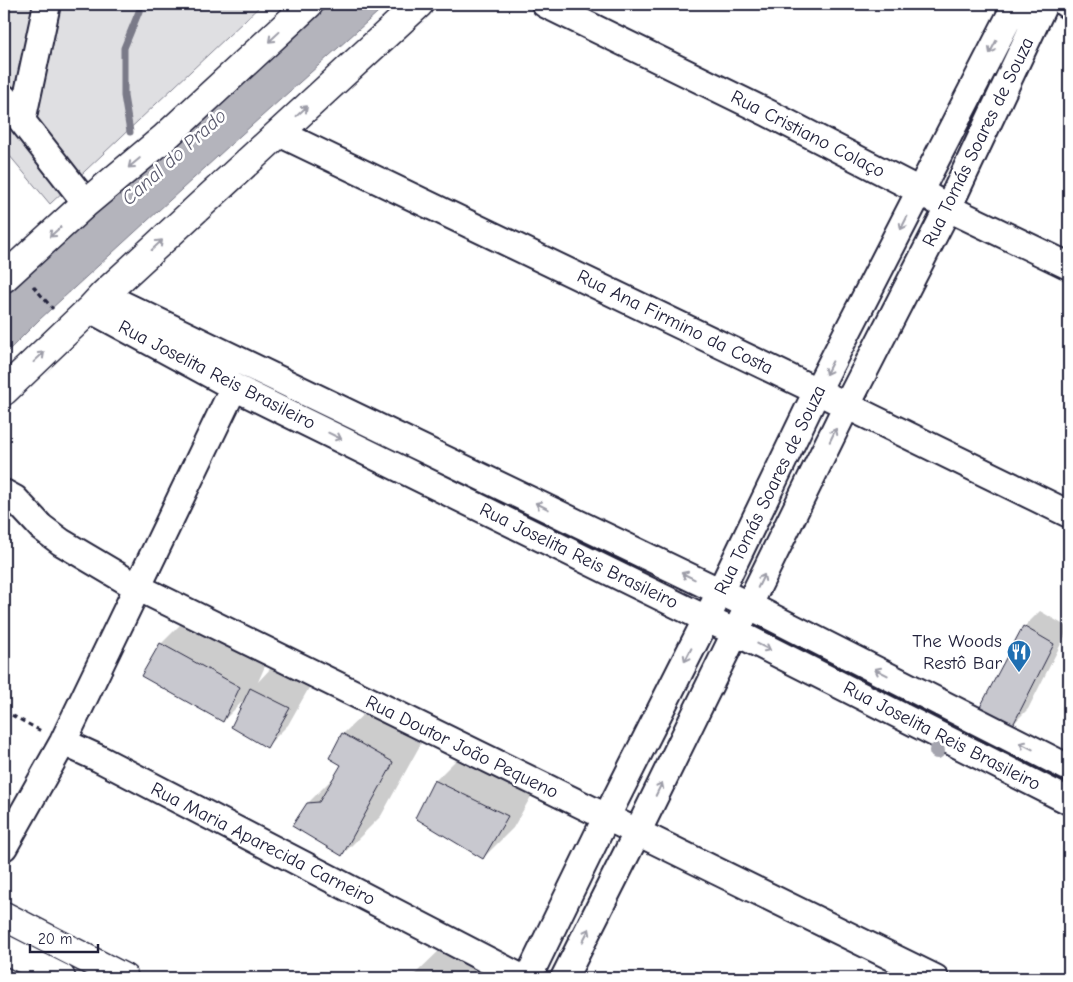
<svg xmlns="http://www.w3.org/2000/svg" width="1073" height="982" font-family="'Comic Neue',sans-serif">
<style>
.green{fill:#dfdfe2;stroke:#80808e}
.water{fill:#b4b4bc;stroke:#7a7a88}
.shadow{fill:#0003}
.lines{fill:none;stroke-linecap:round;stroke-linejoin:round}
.stream{stroke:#7a7a88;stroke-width:7}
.building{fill:#c8c8cf;stroke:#22223b}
.minor-casing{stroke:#22223b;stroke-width:30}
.major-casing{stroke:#22223b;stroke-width:31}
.path{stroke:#22223b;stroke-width:3;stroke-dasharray:5 4;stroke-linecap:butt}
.minor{stroke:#fff;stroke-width:26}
.major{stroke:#fff;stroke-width:28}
.tree{fill:#a5a5af}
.oneway{stroke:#9c9ca7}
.labels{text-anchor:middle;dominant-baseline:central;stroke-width:5;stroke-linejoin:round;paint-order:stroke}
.street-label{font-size:19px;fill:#22223b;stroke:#fff}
.poi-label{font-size:19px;fill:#22223b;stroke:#fff;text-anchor:end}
.water-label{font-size:20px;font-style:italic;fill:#5c5c6f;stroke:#fff}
</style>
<rect width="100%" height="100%" fill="#fff"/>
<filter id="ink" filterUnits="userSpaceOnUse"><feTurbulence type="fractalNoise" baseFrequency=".02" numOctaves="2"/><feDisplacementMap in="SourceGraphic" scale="10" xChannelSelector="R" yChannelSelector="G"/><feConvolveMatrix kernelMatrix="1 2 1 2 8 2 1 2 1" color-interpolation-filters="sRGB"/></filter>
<g filter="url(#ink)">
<!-- green -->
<path class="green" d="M4,4H262L50,204L4,149Z"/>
<!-- water -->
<path class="water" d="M320,4H387L241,135L39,320L4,355V293L63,235Z"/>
<!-- shadow -->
<path class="shadow" d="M1040,611L1069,628L1028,709L1012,725L1024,627Z
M191,614L269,657L258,682L272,667L310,686L288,725L267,746L246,698L223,721L161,644Z
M383,695L429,729L381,816L342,855L308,803L337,774L342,765L343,734Z
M465,751L537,786L513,828L483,858L435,781Z
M444,946L501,978H413L414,975Z"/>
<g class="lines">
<!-- stream -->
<path class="stream" d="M130,132L124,96V48L142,4"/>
</g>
<!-- building -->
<path class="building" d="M1023,626L1054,644L1012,727L979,709Z
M160,643L240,687L223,722L141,676Z
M250,688L290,708L267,748L231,727Z
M342,733L393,762L390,769L342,856L292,826L307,803L319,802L341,765L329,758Z
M434,780L508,816L483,859L415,818Z"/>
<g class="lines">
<defs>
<path id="minor" d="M545,4L768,113L920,191L948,208L1069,266
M1066,4L1069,6
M4,98L86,203
M22,121L47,4
M279,133L817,391L1069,514
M103,295L748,605L1069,768
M90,309L234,387L706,619L735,632L1069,801
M4,493L15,499L41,527L61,542L137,587L935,978
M63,742L98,758L522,978
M4,847L63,742L234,387
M528,978L606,818L720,592L817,391L1016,4
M564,978L637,833L847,405L948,208L1044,4"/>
<path id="major" d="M4,278L86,203L164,138L309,4
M4,391L90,309L103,295L419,4
M4,916L124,978
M4,949L61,978"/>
</defs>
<!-- minor casing -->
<use href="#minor" class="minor-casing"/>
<!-- major casing -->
<use href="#major" class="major-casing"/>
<!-- path -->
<path class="path" d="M33,286L53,309
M4,711L43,732"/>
<!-- minor -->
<use href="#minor" class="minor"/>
<!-- major -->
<use href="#major" class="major"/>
</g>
<!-- trees -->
<circle class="tree" cx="937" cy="751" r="8"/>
<!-- one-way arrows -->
<defs><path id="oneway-shaft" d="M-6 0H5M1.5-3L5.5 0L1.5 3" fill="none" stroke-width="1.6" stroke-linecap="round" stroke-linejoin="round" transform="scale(1.25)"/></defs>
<g class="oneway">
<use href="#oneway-shaft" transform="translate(274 37) rotate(137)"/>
<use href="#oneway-shaft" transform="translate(993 47) rotate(117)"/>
<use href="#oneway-shaft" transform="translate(302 111) rotate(-43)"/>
<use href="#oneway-shaft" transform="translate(134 163) rotate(140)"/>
<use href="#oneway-shaft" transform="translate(904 223) rotate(117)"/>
<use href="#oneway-shaft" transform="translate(55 232) rotate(138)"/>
<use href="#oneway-shaft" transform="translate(157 245) rotate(-43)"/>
<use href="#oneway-shaft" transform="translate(39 357) rotate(-43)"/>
<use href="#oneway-shaft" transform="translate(829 368) rotate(117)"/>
<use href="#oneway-shaft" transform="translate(833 435) rotate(-64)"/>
<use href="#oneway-shaft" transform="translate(335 436) rotate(26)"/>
<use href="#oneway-shaft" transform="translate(542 506) rotate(-154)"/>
<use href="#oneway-shaft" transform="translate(688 576) rotate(-154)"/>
<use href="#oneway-shaft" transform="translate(761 581) rotate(-64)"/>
<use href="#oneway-shaft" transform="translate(764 647) rotate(27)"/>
<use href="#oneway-shaft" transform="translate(688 655) rotate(117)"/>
<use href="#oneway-shaft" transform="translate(881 672) rotate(-153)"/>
<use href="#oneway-shaft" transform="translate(1026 746) rotate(-153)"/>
<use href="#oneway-shaft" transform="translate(659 789) rotate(-64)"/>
<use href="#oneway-shaft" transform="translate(586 935) rotate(-63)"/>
</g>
</g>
<!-- icons -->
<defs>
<symbol id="restaurant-pin" viewBox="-11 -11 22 30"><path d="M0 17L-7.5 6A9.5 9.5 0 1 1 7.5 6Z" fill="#1f6fb2" stroke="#fff"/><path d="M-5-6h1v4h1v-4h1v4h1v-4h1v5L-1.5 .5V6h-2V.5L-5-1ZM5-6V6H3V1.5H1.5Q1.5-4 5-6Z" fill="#fff"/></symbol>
</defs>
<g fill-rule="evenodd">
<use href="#restaurant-pin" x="1005" y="638" width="28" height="38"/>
</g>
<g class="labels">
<!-- street labels -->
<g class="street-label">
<text transform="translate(808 134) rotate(27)">Rua Cristiano Colaço</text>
<text transform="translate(978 142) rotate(-64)">Rua Tomás Soares de Souza</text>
<text transform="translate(675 322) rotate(26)">Rua Ana Firmino da Costa</text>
<text transform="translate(217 375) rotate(27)">Rua Joselita Reis Brasileiro</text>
<text transform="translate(770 490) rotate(-64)">Rua Tomás Soares de Souza</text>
<text transform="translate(579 556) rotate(26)">Rua Joselita Reis Brasileiro</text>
<text transform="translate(942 736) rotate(27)">Rua Joselita Reis Brasileiro</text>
<text transform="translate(462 747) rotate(26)">Rua Doutor João Pequeno</text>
<text transform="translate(263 844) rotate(27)">Rua Maria Aparecida Carneiro</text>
</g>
<!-- poi labels -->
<g class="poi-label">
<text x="1002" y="641">The Woods<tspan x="1002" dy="22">Restô Bar</tspan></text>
</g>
<!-- water labels -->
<g class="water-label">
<text transform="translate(174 157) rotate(-42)">Canal do Prado</text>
</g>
</g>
<!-- margin -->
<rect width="1073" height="982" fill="none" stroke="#fff" stroke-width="20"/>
<rect x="10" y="10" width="1053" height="962" fill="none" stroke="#22223b" stroke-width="2" filter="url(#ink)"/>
<!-- scale -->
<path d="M30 944v8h68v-8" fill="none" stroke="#22223b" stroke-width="2.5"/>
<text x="38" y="944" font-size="15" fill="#22223b" stroke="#ffffff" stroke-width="4" paint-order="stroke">20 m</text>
</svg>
